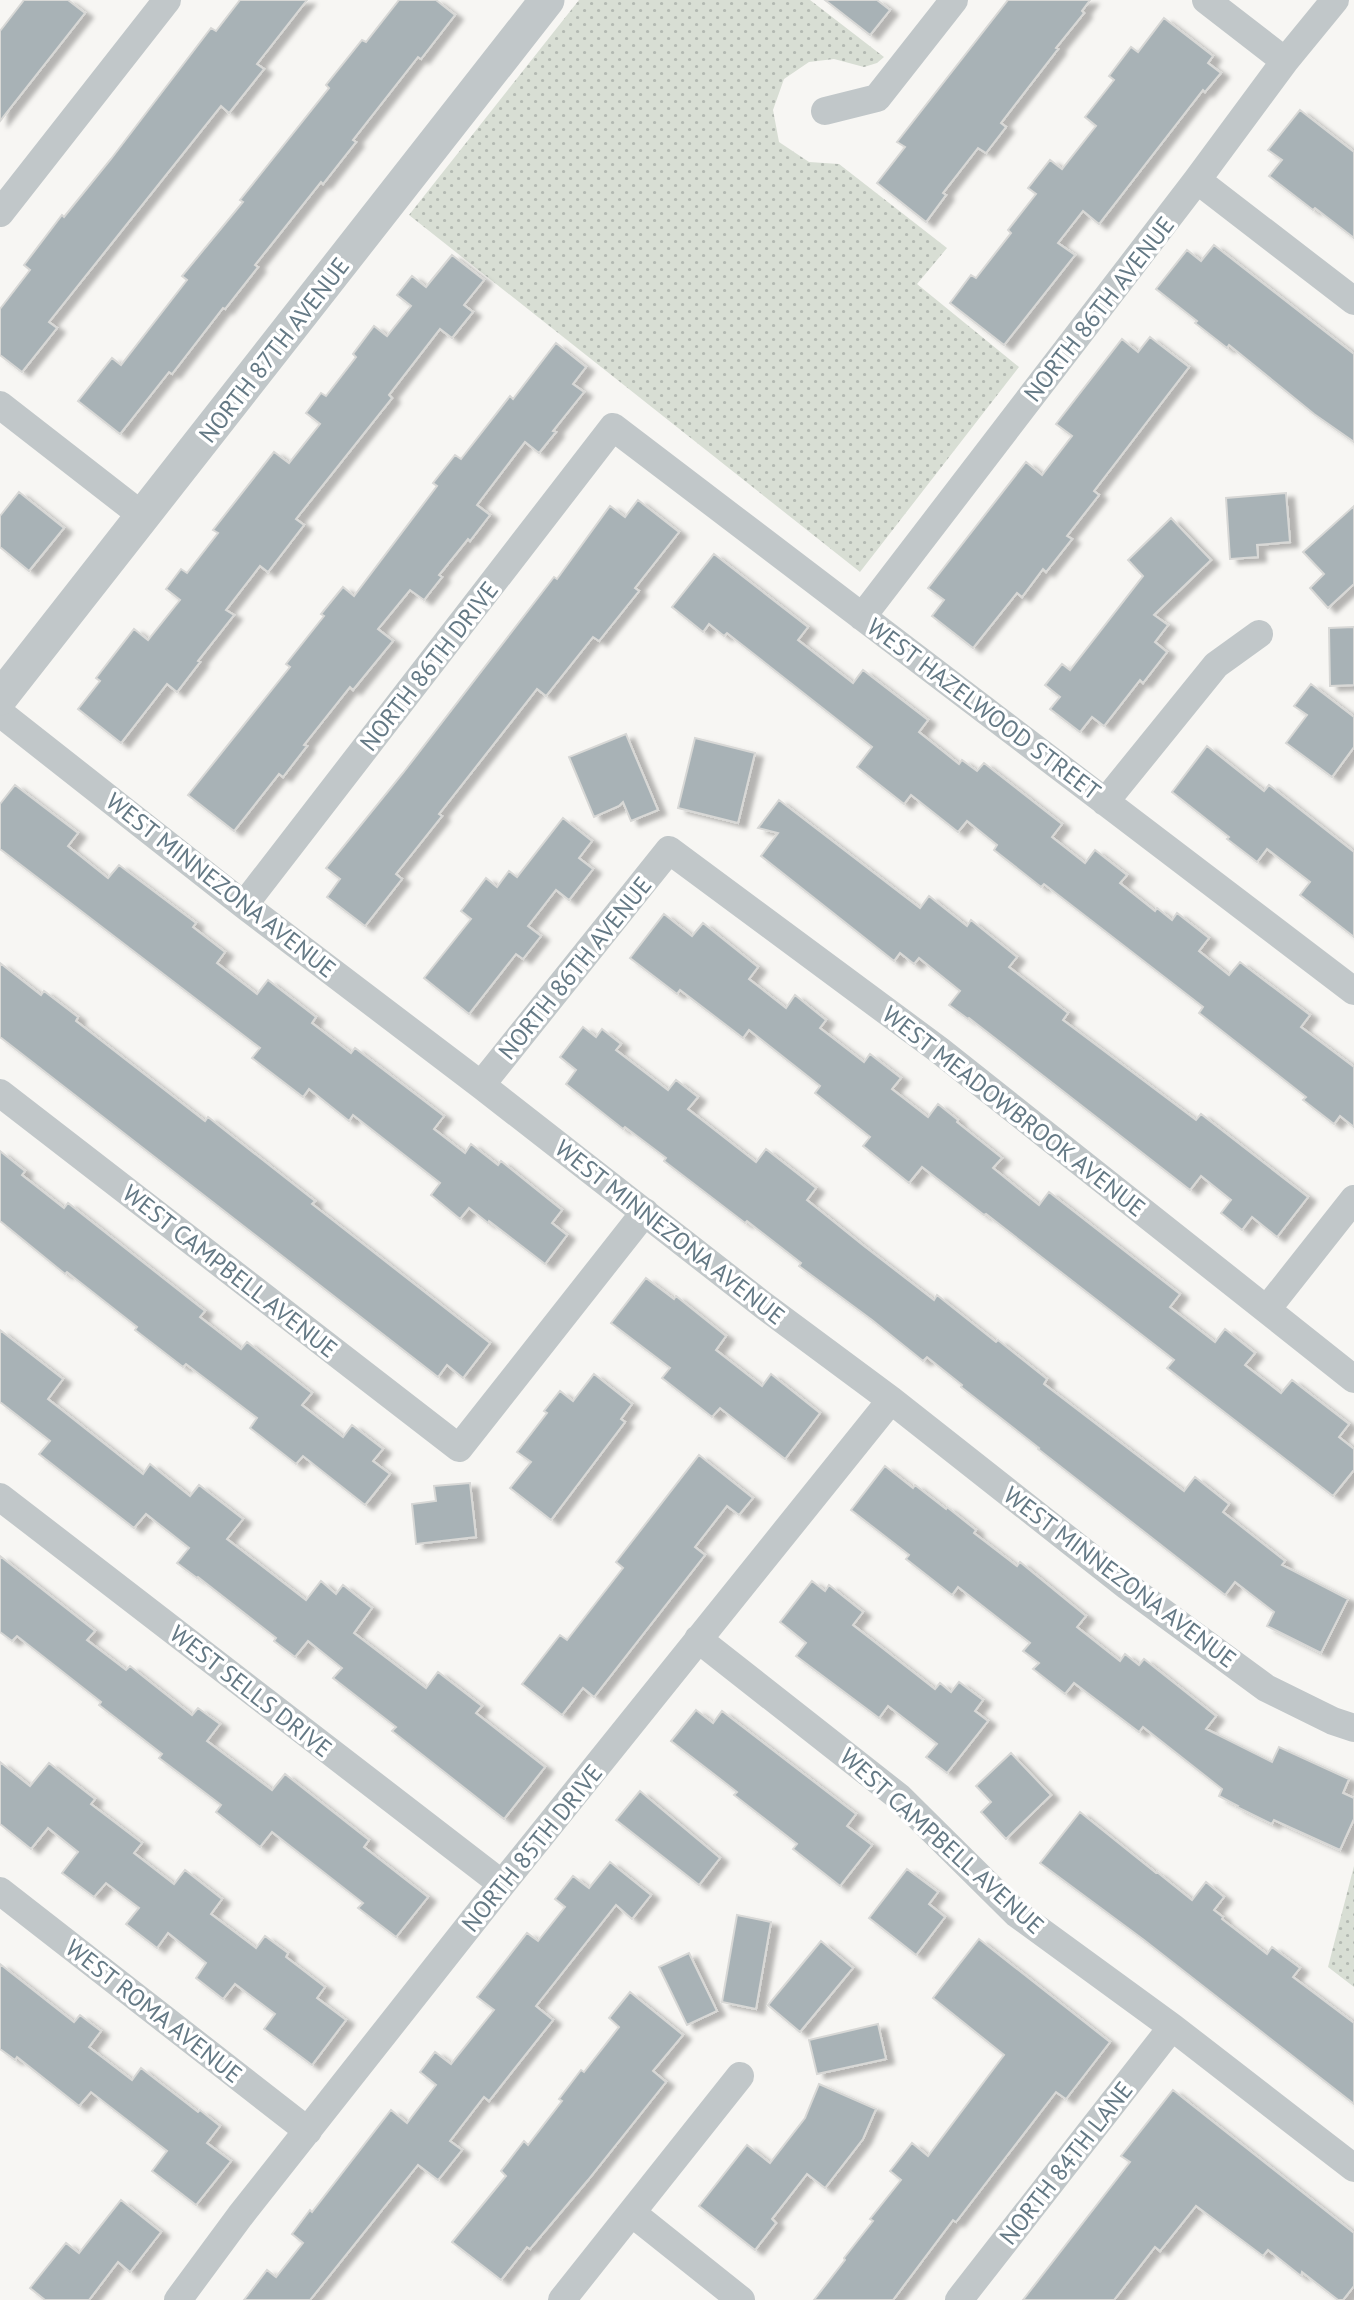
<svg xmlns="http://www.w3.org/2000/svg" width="1354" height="2300" font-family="'PT Sans',sans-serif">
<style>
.park{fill:url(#park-dots)}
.building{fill:#a8b2b6;stroke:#d8d8d6;stroke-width:2;filter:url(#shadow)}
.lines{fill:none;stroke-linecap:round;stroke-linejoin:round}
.minor{stroke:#c1c7c9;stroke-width:28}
.tertiary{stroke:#c1c7c9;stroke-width:35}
.labels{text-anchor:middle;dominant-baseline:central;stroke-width:7;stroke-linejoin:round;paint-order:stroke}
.street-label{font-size:24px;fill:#647985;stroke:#fff}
</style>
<defs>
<pattern id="park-dots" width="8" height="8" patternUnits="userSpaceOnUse" patternTransform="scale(1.75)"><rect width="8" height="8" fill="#d8ded4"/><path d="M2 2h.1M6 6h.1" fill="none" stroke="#b3b9b2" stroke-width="1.8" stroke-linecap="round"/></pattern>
<filter id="shadow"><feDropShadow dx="8" dy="4.5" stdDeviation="2" flood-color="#0004"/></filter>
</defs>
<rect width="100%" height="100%" fill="#f7f6f3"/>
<!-- park -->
<path class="park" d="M579,0H810L884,57L877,63L864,67L834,59L809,62L784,79L773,110L779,142L809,162L839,164L947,248L917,284L1019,367L860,572L409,215Z
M1354,1866V1987L1328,1967Z"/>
<!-- building -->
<path class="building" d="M24,0H68L85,13L0,121V31Z
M240,0H307L257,64L264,69L229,113L221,106L49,322L57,328L22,372L0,355V309L30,270L24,265L62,215L64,217L111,159L211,28L216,31Z
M399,0H436L455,15L421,59L418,57L353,140L356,142L323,184L321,182L255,265L258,267L225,309L223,308L172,374L169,372L120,434L78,401L112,358L121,365L187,280L182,276L243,202L240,200L329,88L326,85L362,40L366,42Z
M825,0H877L890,10L870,35Z
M1008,0H1090L1082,11L1084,13L1056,48L1058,49L1001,123L1006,127L986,153L978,148L943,193L946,195L926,222L877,183L905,147L897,142Z
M1164,18L1213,56L1208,63L1221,73L1205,92L1203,90L1099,224L1083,211L1058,243L1075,255L1004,345L950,303L971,275L976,278L1011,233L1008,230L1036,194L1028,188L1050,160L1062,169L1096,126L1085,117L1114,80L1109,76L1131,47L1138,52Z
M1300,110L1354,152V238L1315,208L1313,210L1269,176L1282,160L1268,150Z
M1214,245L1354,354V442L1314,414L1229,345L1227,348L1195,323L1197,321L1156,289L1187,250L1201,261Z
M452,255L484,280L464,305L473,312L452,338L440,329L389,395L392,398L296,519L304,525L268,572L260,566L226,610L234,615L198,661L200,662L177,692L167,684L121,743L78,709L100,681L96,678L134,629L148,640L180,600L166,589L181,569L187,573L218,533L213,530L274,452L289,463L320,424L306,413L321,393L326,396L356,357L353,354L374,326L387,336L411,306L397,295L412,276L426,287Z
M1150,337L1189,367L1094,491L1099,495L1067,536L1072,539L1046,572L1043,569L1022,597L1017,593L973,648L932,616L944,600L928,588L1026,462L1042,475L1072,436L1056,424L1122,339L1138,352Z
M556,343L586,367L573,384L584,392L553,431L556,432L539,453L525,442L477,505L490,515L470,541L468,539L439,575L442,577L424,600L410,590L378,629L393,641L353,690L350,687L304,745L307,746L283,777L279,774L234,831L188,795L290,667L286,664L324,616L321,614L343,587L354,596L437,486L433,483L455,455L461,459L510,396L513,399Z
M19,492L64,528L29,571L0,547V516Z
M1286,493L1290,542L1257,545L1258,557L1230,559L1226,498Z
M638,500L679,532L635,588L639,591L599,641L593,637L546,696L537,689L439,814L442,816L396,874L402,879L365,926L327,897L340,879L326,868L403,773L554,577L557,579L610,506L625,517Z
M1354,506V584L1328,608L1310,588L1324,574L1303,552Z
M1171,518L1211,560L1154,615L1168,625L1155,642L1167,652L1143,683L1140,680L1104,726L1092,717L1080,732L1050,709L1060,697L1045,685L1062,664L1070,670L1143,576L1128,560Z
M714,554L808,627L798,640L853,683L863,670L928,720L919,732L959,764L962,760L977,771L984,763L1062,824L1052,837L1085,863L1095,850L1127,875L1120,883L1155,911L1157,908L1172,920L1177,913L1209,938L1199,951L1229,975L1240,962L1310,1015L1301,1027L1354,1067V1127L1340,1116L1334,1124L1303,1100L1306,1097L1199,1013L1203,1007L1044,884L1041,887L994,850L997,845L967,821L958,832L911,795L904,804L857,767L872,747L727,633L724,636L709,624L703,632L672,607Z
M1354,627V685L1330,686L1329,628Z
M1311,684L1354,717V747L1332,777L1286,743L1307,715L1294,706Z
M626,734L658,810L631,821L623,802L619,806L594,817L569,757Z
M695,738L755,753L738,823L678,808Z
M1207,746L1264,791L1269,785L1354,852V937L1300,895L1310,882L1267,849L1257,862L1227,839L1229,837L1172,792Z
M15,785L78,833L68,846L108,878L119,865L196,923L193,927L225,952L217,963L257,994L268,980L316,1017L312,1023L351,1053L355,1048L444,1116L434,1129L465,1153L471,1144L498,1165L501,1161L562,1210L552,1223L567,1235L545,1264L489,1221L488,1223L469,1208L460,1219L431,1195L440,1183L353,1115L349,1121L309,1089L303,1097L252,1058L260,1048L0,849V804Z
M779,800L920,908L929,896L967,926L971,920L1017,957L1009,967L1068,1013L1063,1020L1196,1120L1201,1114L1308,1197L1277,1237L1252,1217L1242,1230L1221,1213L1231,1200L1201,1176L1190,1190L969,1018L968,1019L949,1005L960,991L919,958L914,964L900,953L894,961L761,856L778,833L758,828Z
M563,818L592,841L579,858L593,869L569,900L556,890L528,926L541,936L523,959L516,954L469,1014L424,978L471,919L461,911L486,878L497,887L509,871L517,877Z
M664,914L692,936L703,923L758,967L749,979L786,1008L795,995L826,1020L820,1028L864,1062L870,1054L901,1078L892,1089L928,1117L938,1104L958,1120L957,1122L1002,1158L993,1168L1039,1205L1049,1192L1180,1294L1170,1307L1215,1342L1225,1329L1255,1353L1245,1365L1281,1393L1292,1380L1349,1424L1339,1437L1354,1449V1470L1333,1496L1167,1368L1174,1360L986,1214L984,1215L922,1167L909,1183L863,1146L870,1137L815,1093L820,1086L749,1030L743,1038L680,990L677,994L630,958Z
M0,963L41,995L44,991L78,1017L76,1021L205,1121L208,1117L315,1201L312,1204L490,1343L463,1378L447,1365L438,1377L0,1037Z
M583,1027L596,1037L602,1029L621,1044L616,1050L668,1090L676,1080L698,1097L688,1109L756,1162L766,1149L816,1188L807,1200L864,1246L934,1300L937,1295L996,1342L998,1340L1047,1379L1044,1384L1184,1491L1195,1477L1229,1504L1223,1512L1285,1561L1282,1565L1348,1599L1321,1653L1267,1626L1274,1612L1235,1582L1225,1595L1038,1449L1039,1448L961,1387L962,1385L927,1357L923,1361L872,1320L799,1266L801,1263L747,1221L745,1223L664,1161L666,1158L625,1127L623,1129L566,1084L576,1070L560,1057Z
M0,1151L25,1171L22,1175L64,1208L68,1203L205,1311L200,1317L241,1349L247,1342L312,1393L302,1405L343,1437L352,1425L383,1449L373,1461L390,1474L365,1505L303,1456L296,1464L250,1428L257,1418L186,1364L183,1367L135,1330L137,1327L67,1272L65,1274L0,1221Z
M646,1278L674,1299L676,1296L726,1336L716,1350L762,1386L771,1374L820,1413L785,1459L720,1408L712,1417L662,1378L670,1368L611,1323Z
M0,1330L63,1379L48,1399L143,1474L150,1464L190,1496L199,1485L243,1519L227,1539L306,1600L321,1581L336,1594L343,1585L372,1608L354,1633L426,1688L438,1672L482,1706L476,1713L545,1767L504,1819L392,1731L396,1727L333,1678L342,1668L308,1641L295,1657L274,1641L276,1638L198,1577L197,1578L177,1563L189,1548L146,1514L134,1528L39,1454L50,1441L0,1402Z
M594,1374L632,1404L621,1419L625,1422L551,1520L510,1488L531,1462L517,1452L547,1413L544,1411L560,1391L573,1401Z
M699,1455L753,1498L739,1515L727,1506L695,1547L705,1555L594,1697L583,1688L562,1715L522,1684L560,1635L567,1640L623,1568L616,1562Z
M885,1466L913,1488L915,1485L946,1509L947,1507L976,1530L974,1533L1017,1566L1020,1562L1086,1616L1077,1627L1120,1661L1125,1654L1139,1665L1144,1659L1216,1716L1206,1729L1272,1762L1279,1747L1349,1779L1343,1793L1354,1798V1819L1340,1850L1274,1820L1272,1824L1237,1807L1238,1806L1219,1796L1222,1789L1143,1727L1139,1732L1074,1683L1065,1694L1033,1669L1039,1663L1023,1651L1030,1643L958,1587L952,1595L906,1559L909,1555L851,1510Z
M470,1483L476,1537L416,1544L412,1504L436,1501L434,1486Z
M0,1556L95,1631L87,1640L126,1670L130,1666L192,1715L198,1708L220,1724L207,1741L272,1790L285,1774L369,1840L364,1847L428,1897L396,1937L358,1908L363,1903L272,1832L260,1847L216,1812L221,1805L159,1758L162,1754L99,1705L101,1702L17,1636L12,1641L0,1632Z
M812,1581L825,1591L829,1585L863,1612L853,1625L935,1689L940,1683L951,1692L959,1682L983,1700L975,1711L988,1721L947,1773L926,1757L937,1744L888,1706L879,1718L796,1656L806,1643L780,1622Z
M696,1710L713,1723L722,1711L856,1814L847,1826L872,1845L840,1886L793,1849L797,1844L734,1795L737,1792L671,1741Z
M1011,1753L1051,1795L1006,1839L981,1812L991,1802L976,1786Z
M0,1762L30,1786L49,1763L95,1799L91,1804L142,1843L134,1853L174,1884L185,1870L222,1899L211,1914L256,1948L265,1936L288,1953L286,1957L325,1987L317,1998L346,2020L312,2065L264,2029L275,2014L235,1984L223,1999L196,1978L206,1963L168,1933L157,1948L126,1924L139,1908L106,1883L94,1897L62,1873L78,1852L48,1828L31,1849L0,1824Z
M640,1791L720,1858L699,1885L616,1820Z
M1080,1812L1156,1873L1157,1872L1192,1900L1206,1882L1224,1897L1214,1910L1223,1917L1222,1919L1267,1954L1272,1947L1300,1968L1293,1977L1354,2023V2104L1144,1940L1040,1863Z
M610,1862L651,1895L632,1919L616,1905L536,2006L553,2020L489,2101L484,2097L450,2141L462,2150L438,2180L418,2165L310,2300H244L267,2270L276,2277L303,2243L292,2234L310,2210L312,2212L391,2110L407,2123L436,2085L420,2072L435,2052L451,2064L494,2010L477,1997L527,1933L538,1941L565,1907L555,1899L573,1876L589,1888Z
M907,1869L938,1892L929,1904L945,1917L916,1955L869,1918Z
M737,1915L771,1922L756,2009L722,2002Z
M979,1939L1110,2042L1066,2099L1056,2092L956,2222L953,2220L893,2300H814L845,2260L844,2258L873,2221L870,2219L901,2180L890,2171L912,2143L928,2156L1004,2055L933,1998Z
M821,1941L853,1968L800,2032L768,2005Z
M689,1953L717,2011L687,2025L659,1967Z
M0,1964L74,2022L80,2015L101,2031L89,2047L132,2080L141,2068L198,2112L200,2110L220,2126L207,2143L231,2161L196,2205L152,2171L167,2151L91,2092L79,2106L17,2057L15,2060L0,2049Z
M630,1992L683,2035L653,2071L666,2082L588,2180L530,2249L527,2247L501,2280L452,2242L506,2176L501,2171L524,2141L528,2145L562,2101L559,2099L581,2070L584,2072L619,2027L609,2018Z
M878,2024L886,2059L817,2074L809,2040Z
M819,2084L876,2109L863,2139L825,2188L807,2174L772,2219L776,2223L755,2250L699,2206L747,2145L770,2163L805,2118Z
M1173,2090L1354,2233V2286L1343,2300H1338L1302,2272L1301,2276L1268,2250L1263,2256L1196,2206L1160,2251L1155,2247L1114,2300H1023L1130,2162L1121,2156Z
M121,2200L161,2232L130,2272L118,2262L89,2300H45L30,2288L66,2243L79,2253Z"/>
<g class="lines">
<!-- minor -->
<path class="minor" d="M1206,0L1285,61
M825,111L877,98L954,0
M1197,180L1354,301
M0,213L167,0
M0,405L144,517
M862,617L1197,180L1285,61L1335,0
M0,713L244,905L481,1085L763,1305L891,1400L1127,1586L1266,1688L1333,1721L1354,1728
M1105,802L1216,665L1259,634
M244,905L613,427L1354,991
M481,1085L669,850L939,1050L1354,1379
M0,1093L459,1448L645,1212
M1267,1309L1354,1199
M0,1497L502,1884
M698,1639L899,1797L1017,1914L1172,2027L1354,2168
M0,1891L308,2131
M632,2213L741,2300
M178,2300L240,2216L502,1884L891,1400
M562,2300L740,2076
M959,2300L1172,2027"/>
<!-- tertiary -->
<path class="tertiary" d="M0,698L547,0"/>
</g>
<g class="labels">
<!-- street labels -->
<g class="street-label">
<text transform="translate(1099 309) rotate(-52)">NORTH 86TH AVENUE</text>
<text transform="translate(274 350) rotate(-52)">NORTH 87TH AVENUE</text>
<text transform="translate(429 666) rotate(-52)">NORTH 86TH DRIVE</text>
<text transform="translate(984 709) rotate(37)">WEST HAZELWOOD STREET</text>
<text transform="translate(221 885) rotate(38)">WEST MINNEZONA AVENUE</text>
<text transform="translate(575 968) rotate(-51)">NORTH 86TH AVENUE</text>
<text transform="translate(1014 1111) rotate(38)">WEST MEADOWBROOK AVENUE</text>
<text transform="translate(670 1232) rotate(38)">WEST MINNEZONA AVENUE</text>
<text transform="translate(230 1271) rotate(38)">WEST CAMPBELL AVENUE</text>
<text transform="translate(1120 1577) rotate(37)">WEST MINNEZONA AVENUE</text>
<text transform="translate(251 1691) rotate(38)">WEST SELLS DRIVE</text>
<text transform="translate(942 1841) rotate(42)">WEST CAMPBELL AVENUE</text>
<text transform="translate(532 1848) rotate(-51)">NORTH 85TH DRIVE</text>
<text transform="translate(154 2011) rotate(38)">WEST ROMA AVENUE</text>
<text transform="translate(1066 2163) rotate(-52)">NORTH 84TH LANE</text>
</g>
</g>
</svg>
